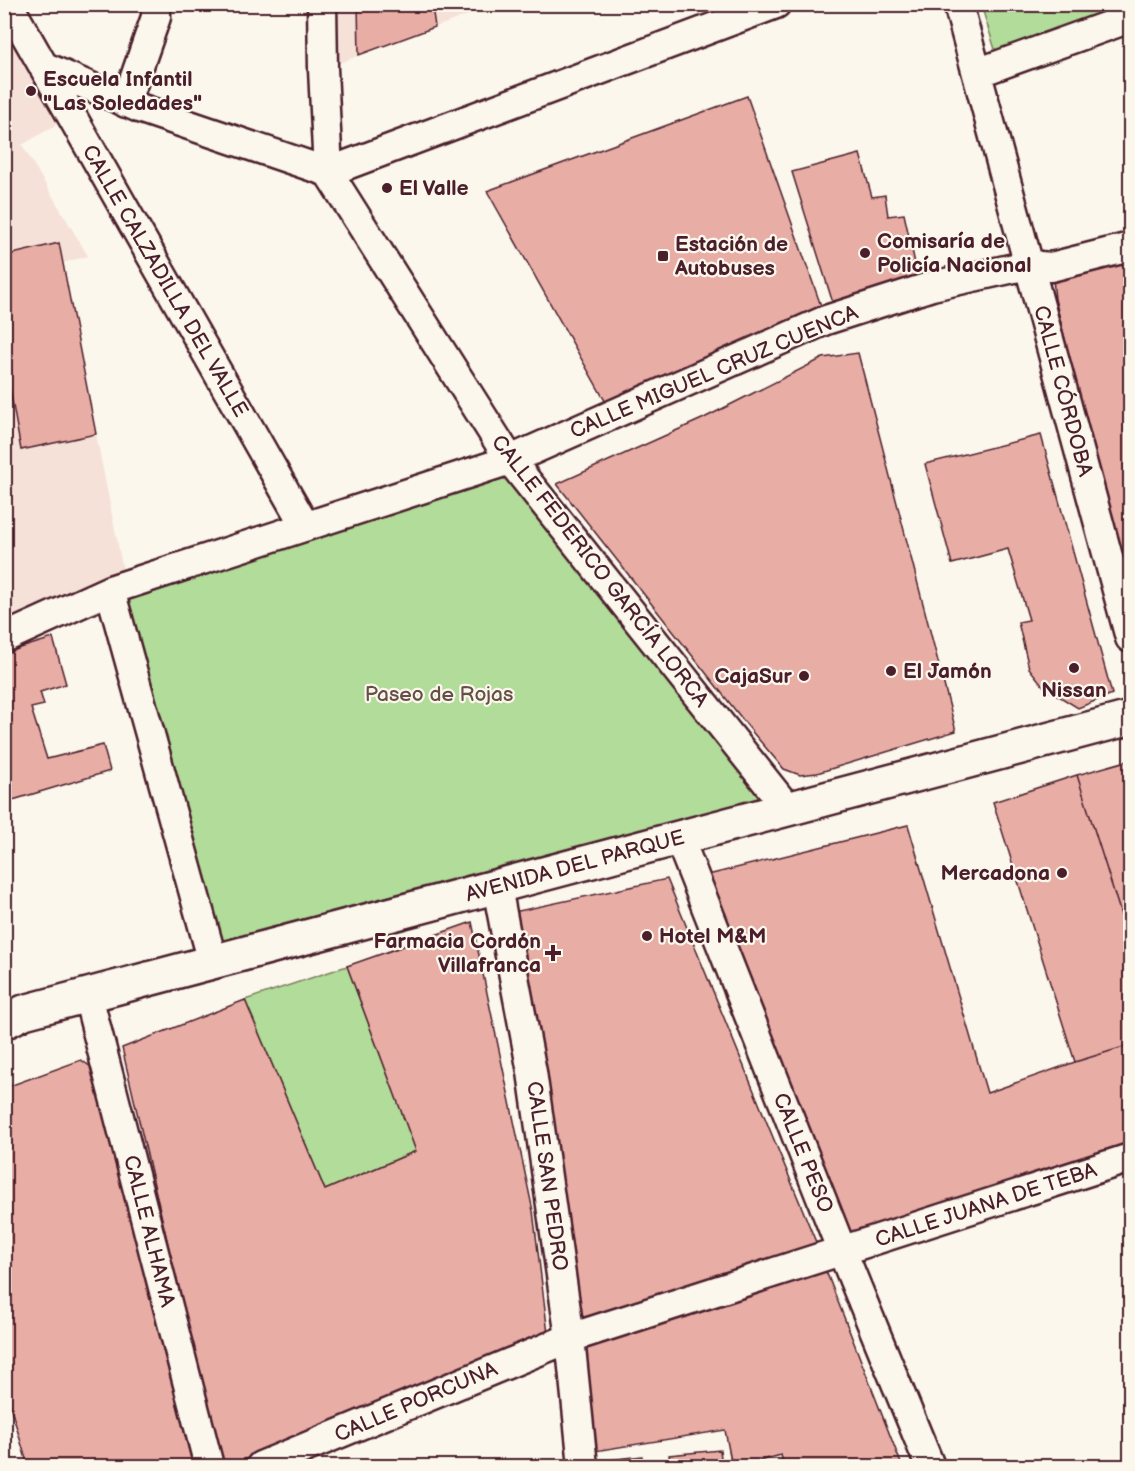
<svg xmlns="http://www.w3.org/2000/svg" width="1135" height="1471" font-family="'Balsamiq Sans',sans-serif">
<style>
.built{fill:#f5e1d7}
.green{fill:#b1dc99;stroke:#7e7e62;stroke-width:1.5}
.building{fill:#e8aea6;stroke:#4a1f2b;stroke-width:1.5}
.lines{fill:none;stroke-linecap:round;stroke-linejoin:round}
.street-casing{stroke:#4a1f2b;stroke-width:33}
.secondary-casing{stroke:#4a1f2b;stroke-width:38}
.street{stroke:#fbf7ec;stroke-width:28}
.secondary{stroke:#fbf7ec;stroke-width:33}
.poi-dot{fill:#4a1f2b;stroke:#fbf7ec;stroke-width:2}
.labels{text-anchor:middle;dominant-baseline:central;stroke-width:4.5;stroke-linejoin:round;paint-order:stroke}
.poi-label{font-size:21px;font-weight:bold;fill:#4a1f2b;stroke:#fbf7ec;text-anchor:start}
.street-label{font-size:21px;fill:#4a1f2b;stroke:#fbf7ec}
.park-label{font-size:21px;fill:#644e46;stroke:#fbf7ec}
</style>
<rect width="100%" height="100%" fill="#fbf7ec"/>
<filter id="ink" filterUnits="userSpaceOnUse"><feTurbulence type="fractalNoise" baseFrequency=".0167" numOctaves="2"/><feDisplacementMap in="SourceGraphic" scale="12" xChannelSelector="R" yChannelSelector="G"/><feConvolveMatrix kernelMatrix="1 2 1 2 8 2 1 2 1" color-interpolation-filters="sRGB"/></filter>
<g filter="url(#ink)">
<!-- built -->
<path class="built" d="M4,5L71,116L22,145L88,256L62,263L126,585L4,639Z
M322,5H495L323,69Z"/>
<!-- green -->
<path class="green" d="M1130,4L998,59L981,5Z
M510,460L788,809L213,962L110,590Z
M347,966L416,1151L325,1190L245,1000Z"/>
<!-- building -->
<path class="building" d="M358,4H451V5L432,6L435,27L359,55Z
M747,96L826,320L613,415L487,191Z
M860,154L872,197L885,195L888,216L904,214L921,290L837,316L792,172Z
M59,243L96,434L21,450L4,356V256Z
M1130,259V601L1055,299L1053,279Z
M858,353L956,731L817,773L800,775L784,769L754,734L557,484L702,419L823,358Z
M1041,435L1112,694L1078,708L1044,687L1029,668L1018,622L1029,620L1008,549L952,564L925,464Z
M53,638L66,684L40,692L44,705L31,708L47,759L103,745L110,771L6,802L4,798V653Z
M1130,760V943L1077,775Z
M1077,775L1130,943V1045L1075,1062L993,802Z
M908,825L987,1093L1075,1062L1130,1045V1150L847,1236L708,875Z
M667,879L818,1247L576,1326L509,913Z
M472,922L533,1211L548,1334L229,1466H220L122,1048L245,1000L325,1190L416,1151L347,966Z
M81,1060L91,1067L193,1466H28L4,1385V1088Z
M826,1271L902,1466H784L781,1455L741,1466H732L725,1430L595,1451L585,1345Z
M720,1450L722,1466H671L669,1455Z
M642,1456L643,1466H583V1463Z"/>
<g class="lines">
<defs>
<path id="street" d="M8,4L305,526
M322,4L323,69L328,172L510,460L788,809
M958,4L1130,638
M43,66L139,108L328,172
M977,73L1130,18
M126,103L156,17V4
M328,172L776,4
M110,590L213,962
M4,638L110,590L510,460L826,320L932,286L1028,265L1051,267L1130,247
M679,838L842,1251L930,1466
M497,887L532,1072L570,1338L583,1466
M88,996L209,1466
M261,1466L570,1338L1130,1158"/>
<path id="secondary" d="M4,1022L24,1012L1130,718"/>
</defs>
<!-- street casing -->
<use href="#street" class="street-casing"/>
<!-- secondary casing -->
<use href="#secondary" class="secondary-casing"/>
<!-- street -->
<use href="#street" class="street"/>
<!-- secondary -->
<use href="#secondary" class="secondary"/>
</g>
</g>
<!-- markers -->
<g class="poi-dot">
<circle cx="31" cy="91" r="6"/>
<circle cx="387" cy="188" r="6"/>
<circle cx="865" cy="253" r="6"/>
<rect x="657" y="250" width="12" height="12" rx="3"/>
<circle cx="1074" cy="668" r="6"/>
<circle cx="891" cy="671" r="6"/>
<circle cx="804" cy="676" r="6"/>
<circle cx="1062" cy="873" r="6"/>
<circle cx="647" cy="936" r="6"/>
<path d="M550 944h6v6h6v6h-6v6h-6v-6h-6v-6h6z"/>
</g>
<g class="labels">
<!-- poi labels -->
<g class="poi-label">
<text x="43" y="79">Escuela Infantil<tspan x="43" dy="24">"Las Soledades"</tspan></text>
<text x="399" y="188">El Valle</text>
<text x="877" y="241">Comisaría de<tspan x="877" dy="24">Policía Nacional</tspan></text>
<text x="675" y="244">Estación de<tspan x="675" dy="24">Autobuses</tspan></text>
<text x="903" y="671">El Jamón</text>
<text x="792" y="676" text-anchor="end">CajaSur</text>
<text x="1074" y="690" text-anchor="middle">Nissan</text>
<text x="1050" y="873" text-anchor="end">Mercadona</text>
<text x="659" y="936">Hotel M&amp;M</text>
<text x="541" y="941" text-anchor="end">Farmacia Cordón<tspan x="541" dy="24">Villafranca</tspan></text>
</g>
<!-- street labels -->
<g class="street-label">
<text transform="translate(165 281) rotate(60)">CALLE CALZADILLA DEL VALLE</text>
<text transform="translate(714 372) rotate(-23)">CALLE MIGUEL CRUZ CUENCA</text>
<text transform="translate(1063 391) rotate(75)">CALLE CÓRDOBA</text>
<text transform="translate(600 571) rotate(52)">CALLE FEDERICO GARCÍA LORCA</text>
<text transform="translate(575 866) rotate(-15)">AVENIDA DEL PARQUE</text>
<text transform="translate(803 1153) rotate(68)">CALLE PESO</text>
<text transform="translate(547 1176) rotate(82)">CALLE SAN PEDRO</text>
<text transform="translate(986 1205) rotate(-18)">CALLE JUANA DE TEBA</text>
<text transform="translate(149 1231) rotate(76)">CALLE ALHAMA</text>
<text transform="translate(416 1402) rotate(-23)">CALLE PORCUNA</text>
</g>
<!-- park labels -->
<g class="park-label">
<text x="439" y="694">Paseo de Rojas</text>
</g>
</g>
<!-- margin -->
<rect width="1135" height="1471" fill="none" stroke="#fbf7ec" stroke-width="24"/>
<rect x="12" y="12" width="1111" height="1447" fill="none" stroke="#4a1f2b" stroke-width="2" filter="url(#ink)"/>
</svg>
